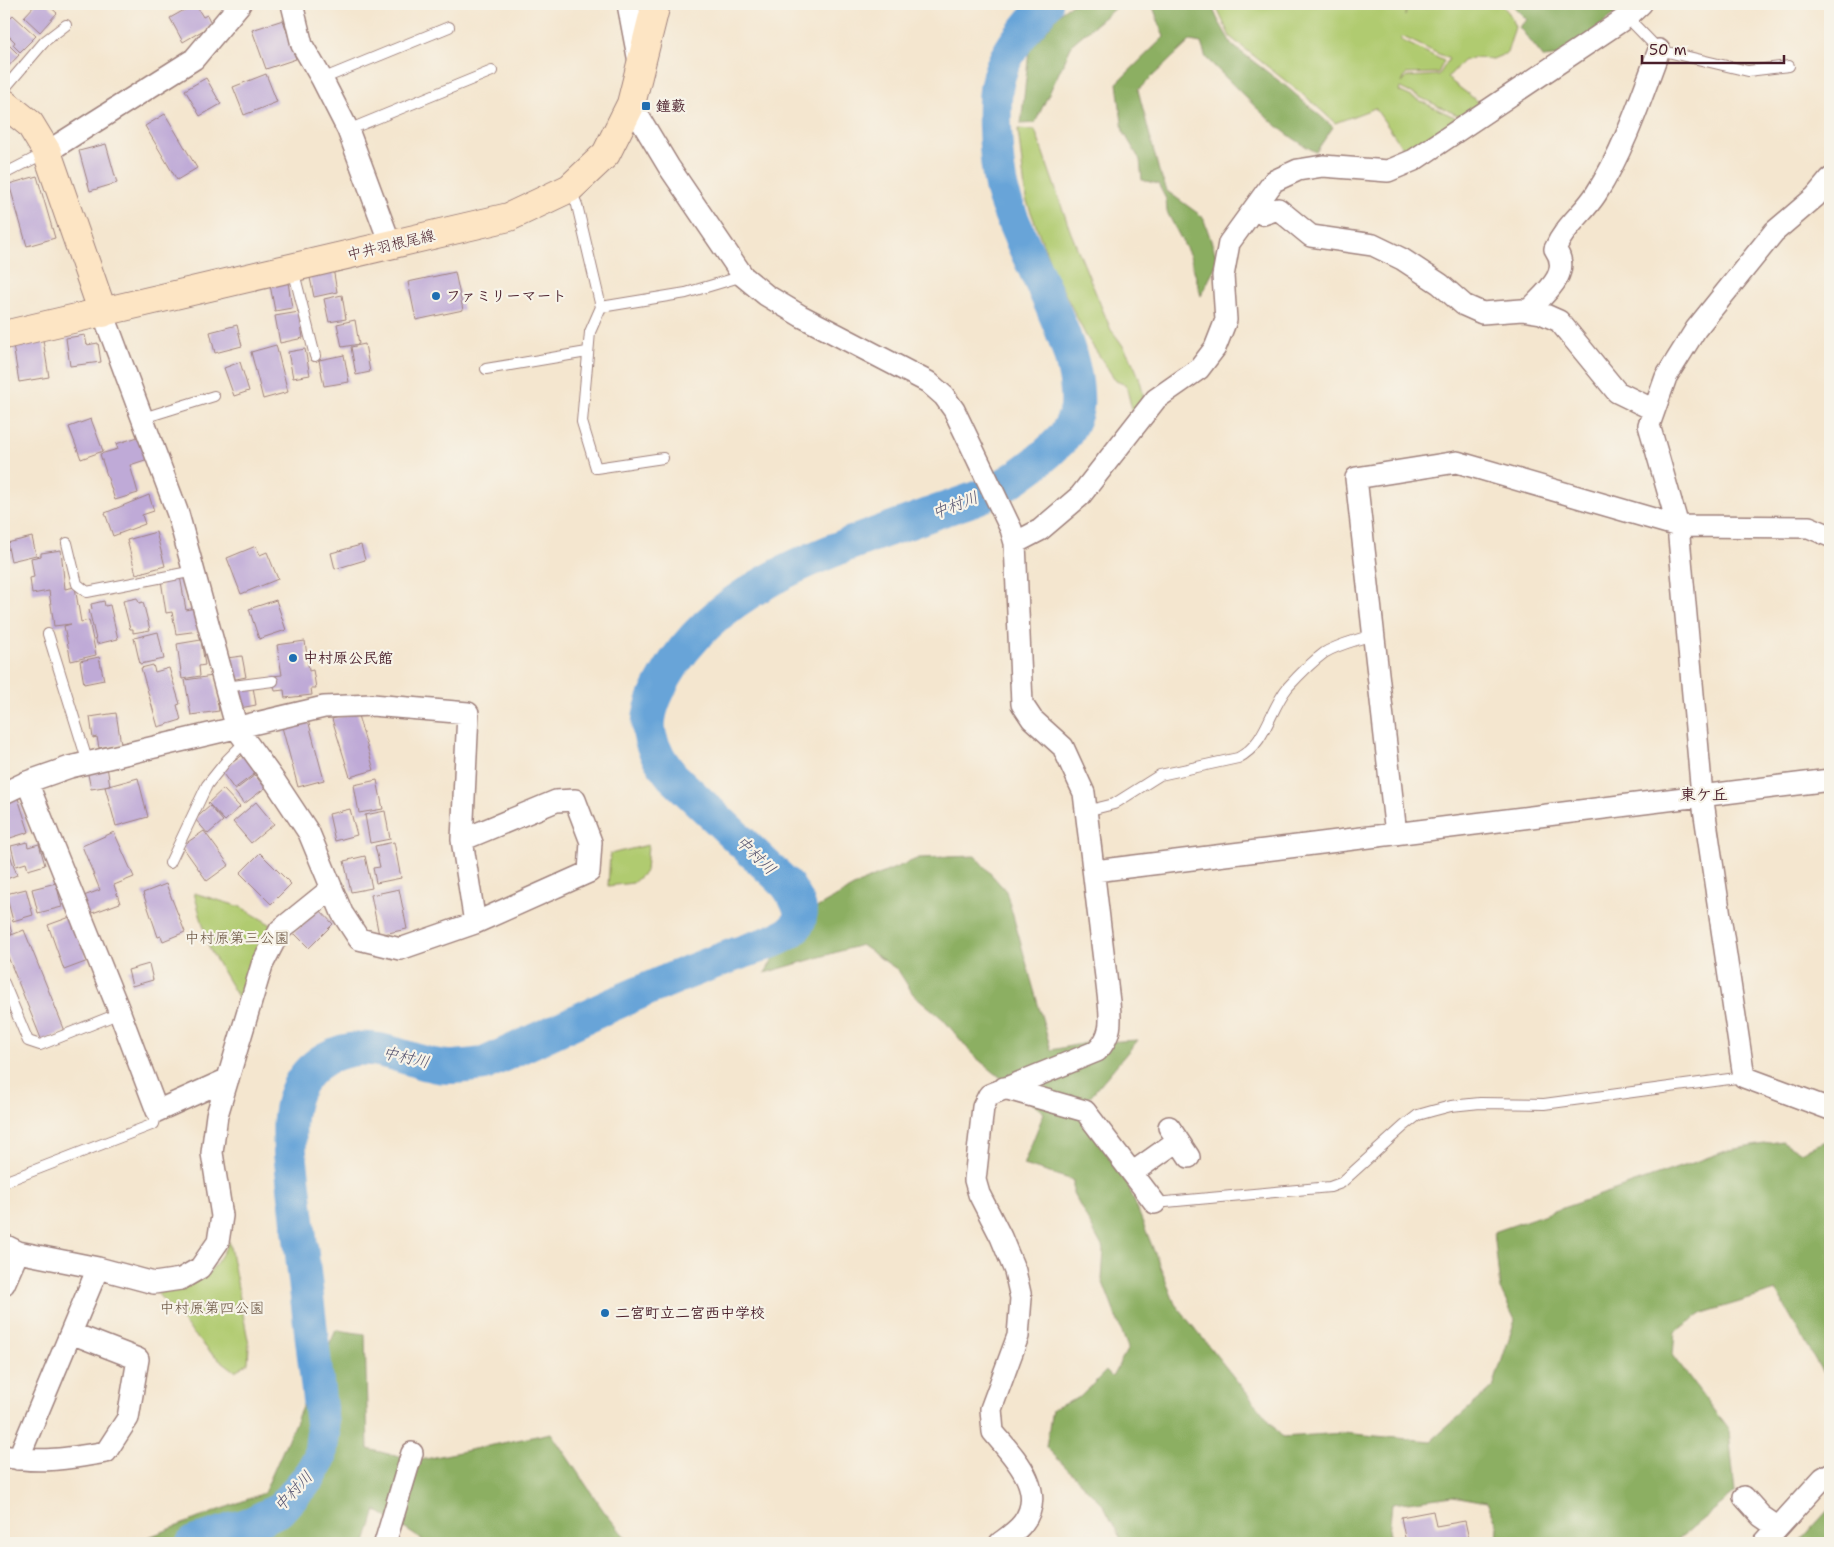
<svg xmlns="http://www.w3.org/2000/svg" width="1834" height="1547" font-family="'Shantell Sans','Klee One',sans-serif">
<style>
.green{fill:#b0cb70;stroke:#7d754e;fill-rule:evenodd}
.forest{fill:#8caf62;stroke:#6b6746}
.lines{fill:none;stroke-linecap:round;stroke-linejoin:round}
.river{stroke:#67a4d8;stroke-width:34}
.building{fill:#bfaad7}
.lane-casing{stroke:#9f827d;stroke-width:12}
.street-casing{stroke:#9f827d;stroke-width:24}
.secondary-casing{stroke:#9f827d;stroke-width:30}
.lane{stroke:#fff;stroke-width:10}
.street{stroke:#fff;stroke-width:21}
.secondary{stroke:#fde5c4;stroke-width:28}
.poi-dot{fill:#1f6fb2;stroke:#f7f3e8;stroke-width:2}
.labels{text-anchor:middle;dominant-baseline:central;stroke-width:4.5;stroke-linejoin:round;paint-order:stroke}
.poi-label{font-size:15px;font-weight:bold;fill:#4a1f2b;stroke:#f7f3e8;text-anchor:start}
.street-label{font-size:15px;fill:#4a1f2b;stroke:#f7f3e8}
.park-label{font-size:15px;fill:#695340;stroke:#f7f3e8}
.water-label{font-size:16px;font-style:italic;fill:#565470;stroke:#f7f3e8}
.neighbourhood-label{font-size:16px;font-weight:bold;fill:#4a1f2b;stroke:#f7f3e8}
</style>
<rect width="100%" height="100%" fill="#f7f3e8"/>
<filter id="ink" filterUnits="userSpaceOnUse"><feTurbulence type="fractalNoise" baseFrequency=".02" numOctaves="2"/><feDisplacementMap in="SourceGraphic" scale="10" xChannelSelector="R" yChannelSelector="G"/><feConvolveMatrix kernelMatrix="1 2 1 2 8 2 1 2 1" color-interpolation-filters="sRGB"/></filter>
<filter id="wash" filterUnits="userSpaceOnUse"><feTurbulence type="fractalNoise" baseFrequency=".0096" numOctaves="4" result="noise"/><feDisplacementMap in="SourceGraphic" scale="20" xChannelSelector="R" yChannelSelector="G"/><feGaussianBlur stdDeviation="1.12" result="paint"/><feColorMatrix in="noise" values="0 0 0 0 0 0 0 0 0 0 0 0 0 0 0 0 0 1.4 0 .05"/><feComposite in="paint" operator="in"/></filter>
<g filter="url(#wash)">
<rect width="100%" height="100%" fill="#f4e6cf"/>
<!-- green -->
<path class="green" d="M1215,4H1406L1405,16L1408,4H1501L1509,13L1515,27L1507,53L1493,59L1473,58L1463,61L1447,78L1480,103L1466,119L1400,88L1399,91L1465,122L1410,158L1375,108L1335,123L1311,101L1230,37ZM1401,36L1449,59L1439,75L1407,77L1402,83L1406,74L1438,73L1444,61L1401,40Z
M1018,129L1035,130L1071,233L1111,330C1128,350 1144,379 1144,405L1133,414L1126,385L1116,381L1086,336L1052,268L1026,199Z
M648,845L646,871L633,883L608,886L610,854Z
M194,893L241,907L275,927L241,1002L210,950Z
M229,1241L249,1345L248,1363L235,1371L210,1352L157,1293C199,1282 209,1282 229,1241Z"/>
<!-- forest -->
<path class="forest" d="M1072,4H1120L1073,43L1035,123L1021,124L1029,51L1062,11Z
M1152,4H1211L1217,18L1232,45L1287,87L1333,127L1316,152C1273,130 1241,91 1206,58L1201,43L1190,41L1138,90L1159,171L1167,191L1203,217L1218,261L1201,296L1190,256L1167,212L1166,199L1158,184L1142,180L1140,160L1123,131L1117,83L1164,37Z
M1511,4H1628L1561,56L1544,58L1519,27L1527,20Z
M975,856L1006,891L1051,1050L1086,1043L1138,1040L1087,1100L1120,1165L1175,1304L1282,1437L1343,1433L1431,1441L1493,1387L1515,1320L1500,1289L1494,1232L1729,1150L1782,1141L1800,1152L1830,1139V1378L1825,1377L1776,1291L1703,1313L1675,1332L1673,1355L1729,1431L1735,1493L1677,1540V1543H1497L1498,1526L1487,1502L1453,1496L1392,1504L1388,1542L1382,1543H1123L1103,1505L1046,1447L1052,1409L1080,1397L1106,1371L1112,1377L1128,1348L1102,1280L1104,1250L1073,1193V1180L1023,1165L1044,1113L974,1056L943,1019L913,994L898,970L861,945L765,973L781,945L818,907L864,881L919,858Z
M336,1330L365,1334L368,1449L416,1461L551,1433L603,1510L630,1543H427L376,1510L366,1543H133L264,1493Z
M1830,1508V1543H1798Z"/>
<g class="lines">
<!-- river -->
<path class="river" d="M193,1543L252,1523L279,1510L309,1477L320,1457L323,1433L290,1153C289,1133 288,1111 296,1092C308,1063 339,1046 371,1049C396,1051 425,1067 449,1067C461,1067 473,1065 484,1064C565,1027 647,986 731,956C748,949 790,940 798,923C805,909 794,896 787,885L672,776C642,738 642,718 666,676C720,581 838,549 934,513C955,505 979,499 999,488C1021,475 1043,459 1061,440C1067,433 1076,416 1077,407C1082,344 1022,255 1003,194C996,171 992,107 997,84C1002,53 1028,27 1046,4"/>
</g>
<g id="blocks">
<!-- building -->
<path class="building" d="M36,4H47L57,13L40,32L24,17Z
M195,4L203,17L207,15L212,25L183,42L170,18Z
M13,15L36,36L20,52L13,45L15,42L4,31V25Z
M283,20L296,59L266,69L252,30Z
M4,40L19,55L4,71Z
M266,74L277,102L244,115L233,87Z
M206,78L221,104L200,116L185,90Z
M165,114L197,168L177,180L145,126Z
M106,144L117,183L90,191L79,151Z
M37,176L55,238L27,246L9,184Z
M333,268L337,292L314,297L309,273Z
M455,272L463,310L416,320L408,282Z
M288,282L292,308L275,311L270,285Z
M342,295L346,319L329,322L324,299Z
M299,312L303,338L280,343L275,316Z
M355,320L359,344L342,347L337,324Z
M237,325L242,346L215,353L210,332Z
M85,335L87,345L98,343L101,362L70,366L66,338Z
M43,340L49,377L19,382L13,345Z
M365,344L370,372L356,375L351,347Z
M276,345L288,392L263,399L251,352Z
M305,349L310,375L293,378L288,352Z
M344,355L349,382L324,386L319,360Z
M240,362L249,391L234,396L224,368Z
M91,419L103,451L81,459L69,427Z
M141,436L148,459L130,465L138,493L115,500L100,454L118,449L116,444Z
M149,495L154,511L142,515L145,524L113,536L105,513Z
M156,532L165,566L136,574L127,540Z
M32,537L36,555L11,561L7,543Z
M361,545L365,560L335,569L331,553Z
M256,546L260,555L267,552L278,579L241,594L227,558Z
M61,550L65,589L75,587L81,622L89,620L96,655L71,661L64,626L71,624L54,626L49,591L32,594L30,578L34,577L31,558L41,556V553Z
M180,576L186,610L195,608L199,631L176,634L172,612L166,613L161,580Z
M137,598L139,603L143,602L150,630L133,633V629H130L123,601Z
M276,600L286,630L259,639L249,609Z
M104,601L105,606L110,605L118,639L97,644L89,610L92,609L91,604Z
M158,632L164,659L140,664L134,638Z
M201,640L205,665L199,666L200,676L182,679L177,644Z
M305,641L309,671L313,670L316,688H311L312,695L285,698L284,690L275,691L272,676L282,675L277,645Z
M242,656L246,677L231,680L227,658Z
M99,657L104,680L84,684L80,661Z
M153,665L155,672L169,668L180,704L177,705L181,720L158,727L141,668Z
M213,676L219,711L191,715L185,680Z
M253,687L256,705L240,708L237,690Z
M357,712L374,770L350,777L332,719Z
M116,713L121,744L99,748L97,737L93,738L90,717Z
M308,720L324,780L298,787L282,727Z
M244,754L257,772L234,789L221,771Z
M107,766L110,786L91,789L87,770Z
M255,775L265,788L244,804L234,791Z
M138,778L148,817L116,826L105,787Z
M377,780L383,809L359,813L354,785Z
M223,789L240,807L225,821L208,803Z
M16,792L29,832L4,840V795Z
M256,802L274,824L251,843L233,822Z
M210,806L223,821L208,834L195,819Z
M350,809L357,835L335,841L329,814Z
M385,811L390,839L370,843L365,815Z
M204,831L229,865L207,881L182,846Z
M114,832L134,877L114,885L120,903L87,915L81,897L100,890L82,846Z
M27,842L28,847L39,844L45,865L28,870L26,863L16,866L11,846Z
M394,842L401,878L376,883L373,868L380,867L375,846Z
M7,846L17,875L4,880V847Z
M260,853L291,884L271,904L240,873Z
M365,856L372,888L351,892L344,861Z
M56,883L62,907L38,913L32,889Z
M166,884L185,932L163,941L161,936L158,937L143,893Z
M26,889L33,915L13,921L6,894Z
M399,889L407,929L379,935L371,895Z
M4,903L12,934L4,937Z
M319,909L333,924L309,948L294,933Z
M73,916L88,961L64,970L48,925Z
M24,930L65,1031L42,1041L4,947V938Z
M149,964L153,980L132,986L128,970Z
M1433,1511L1436,1526L1465,1521L1469,1539L1446,1543H1406L1401,1517Z"/>
</g>
</g>
<g filter="url(#ink)">
<use href="#blocks" fill-opacity="0" stroke="#9f827d" stroke-width="1"/>
<g class="lines">
<defs>
<path id="lane" d="M1627,17L1659,50L1748,71L1789,66
M322,79L449,27
M4,89L45,41L66,25
M348,130L492,71
M4,174L45,153
M571,190L577,205L601,307L590,332L582,422L596,468L663,458
M293,269L315,356
M601,307L686,293L743,276
M486,369L587,352
M143,418L214,396
M67,543L77,584L87,592L194,571
M48,634L88,763
M225,687L273,681
M1086,811L1114,804L1160,775L1238,758C1267,743 1269,710 1288,687C1298,676 1312,662 1324,653C1338,644 1359,640 1374,634
M170,863L207,785L227,760L246,741
M4,983L28,1041L40,1045L120,1013
M4,1182L154,1124L157,1111
M1155,1203L1330,1187L1341,1183L1404,1126L1418,1115L1432,1111L1451,1106L1480,1103L1544,1104L1744,1077"/>
<path id="street" d="M292,4L302,45L322,79L348,130L391,246
M628,4L639,62
M631,104L669,167L743,276L766,295L801,316L928,382L944,396L954,410L1011,529L1015,543L1022,704L1032,719L1063,747L1084,793L1109,1002C1111,1021 1112,1036 1097,1051L989,1095L983,1107L975,1180L979,1194L1001,1237L1015,1271L1021,1298L1018,1336L991,1409L993,1432C1013,1456 1048,1490 1023,1523C1017,1531 1008,1537 1000,1543
M47,152L194,59L240,4
M1830,179L1815,197L1774,232L1696,329L1666,377L1649,425L1678,526L1702,795L1744,1077L1830,1109
M1256,206L1263,214L1278,209L1311,236L1373,245L1402,259L1440,284L1464,305L1482,313L1522,310L1541,313L1559,321L1617,392L1654,410
M1528,311C1544,294 1573,273 1555,249C1564,227 1584,213 1596,194C1624,150 1641,98 1659,50
M103,313L178,514L237,729L276,783L309,833L342,913L359,939L400,949L475,923L589,872L591,842L575,800L556,801L462,840
M1015,543L1040,530L1080,496L1156,399L1199,369L1215,348L1226,320L1223,276L1229,243L1274,181L1298,170L1323,166L1388,171L1414,160L1627,17L1641,4
M27,782L120,1013L157,1111L228,1079
M4,793L27,782L70,767L324,707L372,705L468,713L462,840L475,923
M1396,834L1356,478L1457,462L1678,526L1809,527L1830,536
M1095,871L1830,780
M1004,1088L1085,1111L1155,1203
M1169,1127L1189,1157
M1132,1173L1177,1141
M4,1245L18,1252L98,1268L154,1283L181,1279L200,1268L218,1242L222,1216L212,1153L217,1115L262,965L280,930L332,888
M4,1284L18,1252
M4,1456C38,1464 72,1458 106,1452L128,1418L138,1359L71,1333
M18,1459L98,1268
M1744,1497L1761,1516L1777,1527
M385,1543L412,1453
M1764,1543L1823,1478L1830,1474"/>
<path id="secondary" d="M4,103L30,124L47,152L103,313
M4,335L509,217L570,188L606,154L631,104L656,4"/>
</defs>
<!-- lane casing -->
<use href="#lane" class="lane-casing"/>
<!-- street casing -->
<use href="#street" class="street-casing"/>
<!-- secondary casing -->
<use href="#secondary" class="secondary-casing"/>
<!-- lane -->
<use href="#lane" class="lane"/>
<!-- street -->
<use href="#street" class="street"/>
<!-- secondary -->
<use href="#secondary" class="secondary"/>
</g>
</g>
<!-- markers -->
<g class="poi-dot">
<rect x="641" y="101" width="10" height="10" rx="2.5"/>
<circle cx="436" cy="296" r="5"/>
<circle cx="293" cy="658" r="5"/>
<circle cx="605" cy="1313" r="5"/>
</g>
<g class="labels">
<!-- poi labels -->
<g class="poi-label">
<text x="656" y="106">鐘藪</text>
<text x="446" y="296">ファミリーマート</text>
<text x="303" y="658">中村原公民館</text>
<text x="615" y="1313">二宮町立二宮西中学校</text>
</g>
<!-- street labels -->
<g class="street-label">
<text transform="translate(391 245) rotate(-13)">中井羽根尾線</text>
</g>
<!-- park labels -->
<g class="park-label">
<text x="237" y="938">中村原第三公園</text>
<text x="212" y="1308">中村原第四公園</text>
</g>
<!-- water labels -->
<g class="water-label">
<text transform="translate(955 505) rotate(-21)">中村川</text>
<text transform="translate(756 855) rotate(44)">中村川</text>
<text transform="translate(406 1057) rotate(13)">中村川</text>
<text transform="translate(293 1491) rotate(-47)">中村川</text>
</g>
<!-- neighbourhood labels -->
<g class="neighbourhood-label">
<text x="1704" y="794">東ケ丘</text>
</g>
</g>
<!-- margin -->
<rect width="1834" height="1547" fill="none" stroke="#f7f3e8" stroke-width="20"/>
<!-- scale -->
<path d="M1642 55v8h142v-8" fill="none" stroke="#4a1f2b" stroke-width="2.5"/>
<text x="1649" y="55" font-size="15" fill="#4a1f2b" stroke="#f7f3e8" stroke-width="4" paint-order="stroke">50 m</text>
</svg>
